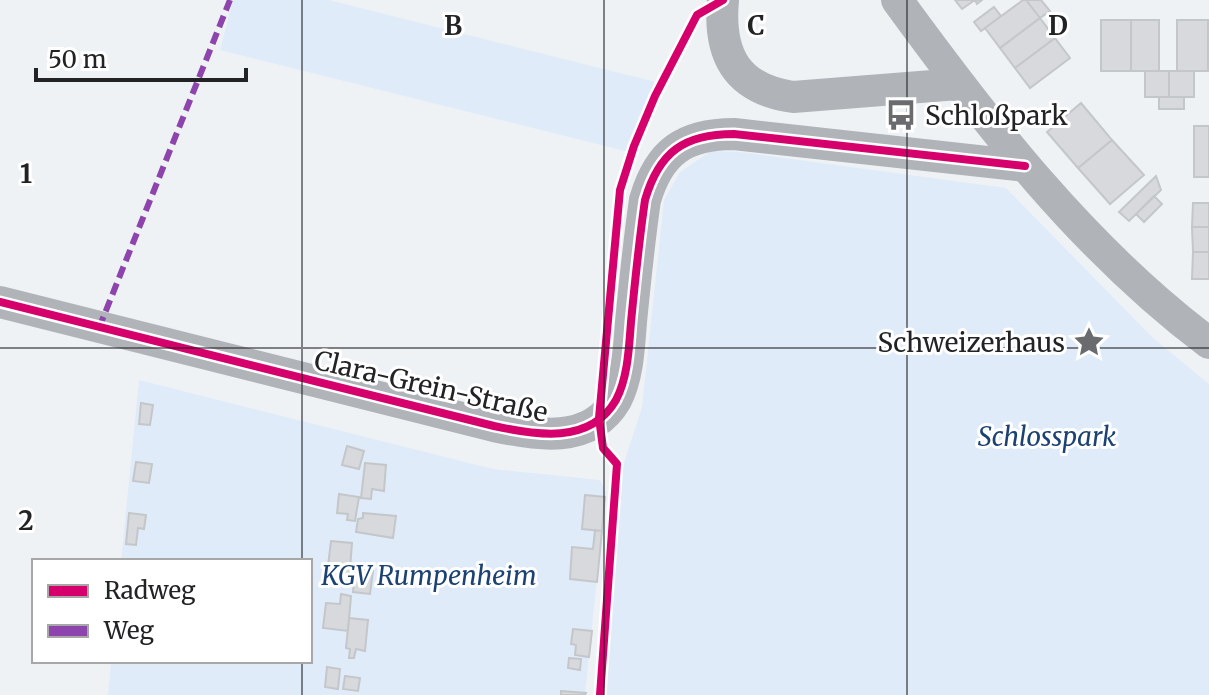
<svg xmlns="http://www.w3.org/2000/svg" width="1209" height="695" font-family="Merriweather,serif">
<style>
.green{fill:#e0ebfa}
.building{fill:#d7d9dc;stroke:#c4c7c9;stroke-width:2}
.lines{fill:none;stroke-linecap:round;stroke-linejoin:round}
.minor{stroke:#b0b4b9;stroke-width:32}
.quiet{stroke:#8e44ad;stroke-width:6;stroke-dasharray:12 6;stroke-linecap:butt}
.cycleway-casing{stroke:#fff;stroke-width:13}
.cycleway{stroke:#d6006c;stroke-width:8}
.grid{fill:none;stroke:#222325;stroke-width:2;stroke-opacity:0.55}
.labels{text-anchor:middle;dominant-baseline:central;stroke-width:6;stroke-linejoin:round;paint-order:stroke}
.poi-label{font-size:26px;fill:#222325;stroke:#fff;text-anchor:start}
.street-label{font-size:26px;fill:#222325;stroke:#fff}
.park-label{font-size:26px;font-style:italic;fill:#1c4273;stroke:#fff}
.grid-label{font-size:26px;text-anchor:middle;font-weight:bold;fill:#222325;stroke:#fff;stroke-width:6;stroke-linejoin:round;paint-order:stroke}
</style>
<rect width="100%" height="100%" fill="#eff2f5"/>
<!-- green -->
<path class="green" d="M233,0H329L656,82L635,129L629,152L220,50Z
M711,151L740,152L1006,188L1153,338L1209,384V695H604L623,466L642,407L664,200L680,172Z
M139,380L493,469L600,480L606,492L585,695H108L111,661H310V561H121Z"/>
<!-- building -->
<path class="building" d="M955,0H982L977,4L975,0L962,9Z
M1023,0H1026L1040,18L1000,48L985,28Z
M1026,0H1041L1050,11L1040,18Z
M994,7L1001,16L981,31L974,22Z
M1040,18L1055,38L1015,68L1000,48Z
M1101,20H1131V71H1101Z
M1131,20H1159V71H1131Z
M1177,20H1208V71H1177Z
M1208,20H1209V71H1208Z
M1055,38L1070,58L1030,88L1015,68Z
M1145,71H1169V97H1145Z
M1169,71H1194V97H1169Z
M1159,97H1184V109H1159Z
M1081,103L1112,140L1078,168L1047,132Z
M1194,126H1209V177H1194Z
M1112,140L1144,175L1110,204L1078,168Z
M1156,176L1161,190L1129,221L1119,212Z
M1154,196L1162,204L1144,222L1136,214Z
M1193,203H1209V227H1192Z
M1192,227H1209V252H1193Z
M1193,252H1209V279H1192Z
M141,403L153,405L150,425L139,424Z
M347,446L364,451L359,469L342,465Z
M136,462L152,464L149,483L133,481Z
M365,463L386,465L384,491L372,489L371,499L361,498Z
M339,494L359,497L355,521L347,520L348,514L337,513Z
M585,495L605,497L602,531L582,529Z
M129,513L146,515L144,529L138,528L136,545L126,544Z
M363,513L396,516L393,538L356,532L358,519L363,518Z
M595,530L602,531L597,582L570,579L572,547L593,549Z
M331,541L352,543L349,582L341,581L342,568L328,566Z
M355,569L373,571L370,594L353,592Z
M341,594L351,596L348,631L323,628L326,603L340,604Z
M349,618L368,620L365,651L356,649L354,658H349L350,649L346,648Z
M573,629L592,631L589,657L575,655L576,645L571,644Z
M569,658L581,659L580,670L568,668Z
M327,667L340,669L338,689L325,687Z
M345,676L360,678L358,691L343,689Z
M561,691L586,693L585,695H561Z"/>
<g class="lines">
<!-- minor -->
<path class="minor" d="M723,0C718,55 737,89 793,97L958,84
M897,0C988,125 1084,249 1209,343
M0,302L494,426C535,435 590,445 616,400C628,377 629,347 631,322C635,281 639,241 645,200C659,152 684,134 734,134L1025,166"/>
<!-- quiet -->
<path class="quiet" d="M99,328L230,0"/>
<defs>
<path id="cycleway" d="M0,302L494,426C535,435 590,445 616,400C628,377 629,347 631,322C635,281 639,241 645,200C659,152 684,134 734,134L1025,166
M600,695L617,464L603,448L599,418L620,190L634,146L655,96L697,15L723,0"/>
</defs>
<!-- cycleway casing -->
<use href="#cycleway" class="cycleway-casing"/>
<!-- cycleway -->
<use href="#cycleway" class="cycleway"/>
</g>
<!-- grid -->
<path class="grid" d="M302,0V561M604,0V695M907,0V695M0,348H1209M302,661V695"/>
<!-- icons -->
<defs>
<symbol id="bus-bare" viewBox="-9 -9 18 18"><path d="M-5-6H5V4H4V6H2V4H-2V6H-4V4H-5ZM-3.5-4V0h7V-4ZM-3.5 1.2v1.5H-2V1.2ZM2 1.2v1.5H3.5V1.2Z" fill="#6a6b6e" stroke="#fff" stroke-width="2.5" paint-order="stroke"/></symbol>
<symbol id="sight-bare" viewBox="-9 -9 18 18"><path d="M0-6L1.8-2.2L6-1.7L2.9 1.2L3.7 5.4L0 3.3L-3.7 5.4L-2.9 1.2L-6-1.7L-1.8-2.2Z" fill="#6a6b6e" stroke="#fff" stroke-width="2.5" paint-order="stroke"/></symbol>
</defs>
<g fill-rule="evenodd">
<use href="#bus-bare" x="879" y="93" width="44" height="44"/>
<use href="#sight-bare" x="1067" y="320" width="44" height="44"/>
</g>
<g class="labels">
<!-- poi labels -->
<g class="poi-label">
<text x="925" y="115">Schloßpark</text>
<text x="1065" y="342" text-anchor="end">Schweizerhaus</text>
</g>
<!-- street labels -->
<g class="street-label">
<text transform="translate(431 386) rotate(13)">Clara-Grein-Straße</text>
</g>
<!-- park labels -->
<g class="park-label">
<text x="1047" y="436">Schlosspark</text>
<text x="429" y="575">KGV Rumpenheim</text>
</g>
</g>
<g class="grid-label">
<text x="453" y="35">B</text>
<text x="756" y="35">C</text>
<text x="1058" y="35">D</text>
<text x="26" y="183">1</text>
<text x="26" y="530">2</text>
</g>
<!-- legend -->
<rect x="32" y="559" width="280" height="104" fill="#ffffff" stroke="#a7a7a8" stroke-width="2"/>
<rect x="48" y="585" width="40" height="12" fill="#d6006c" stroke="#a7a7a8" stroke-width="2"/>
<text x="104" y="599" font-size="24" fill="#222325">Radweg</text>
<rect x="48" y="625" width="40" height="12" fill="#8e44ad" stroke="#a7a7a8" stroke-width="2"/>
<text x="104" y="639" font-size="24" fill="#222325">Weg</text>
<!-- scale -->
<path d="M36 68v12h210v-12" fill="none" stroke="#222325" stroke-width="4"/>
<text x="48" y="68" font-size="24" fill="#222325" stroke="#ffffff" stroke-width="6" paint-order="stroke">50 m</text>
</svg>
